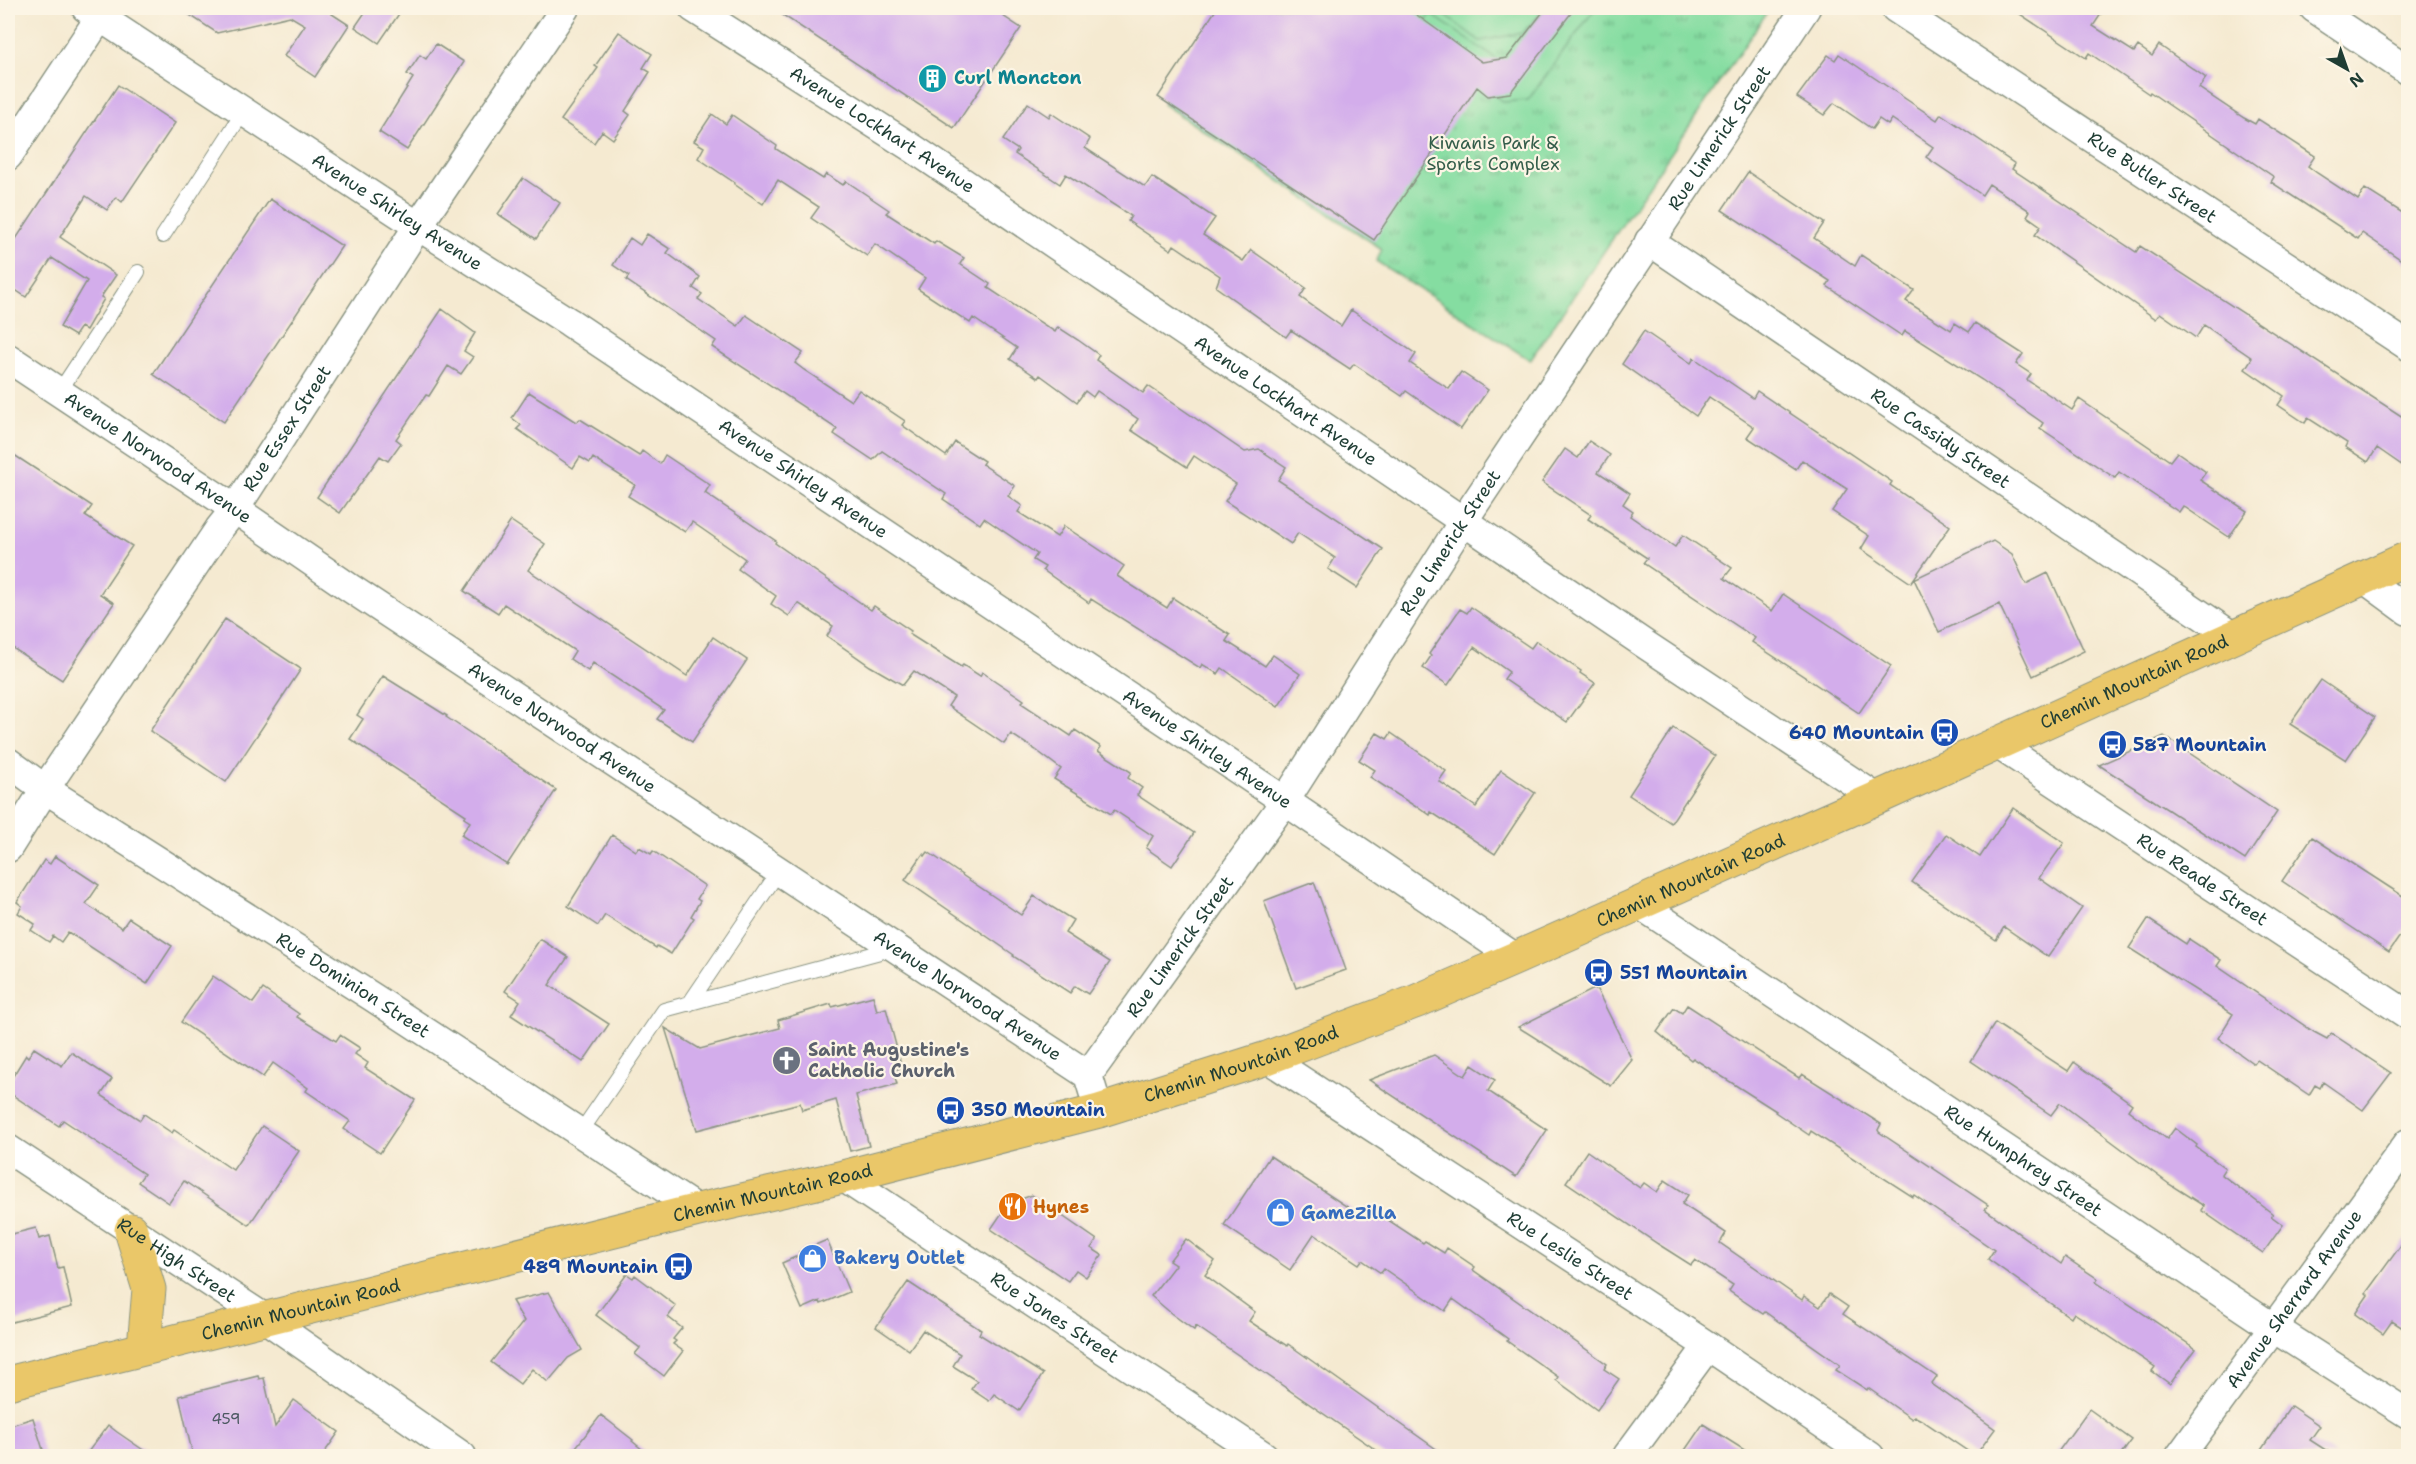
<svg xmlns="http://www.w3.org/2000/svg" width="2416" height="1464" font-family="'Shantell Sans',sans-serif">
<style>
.grass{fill:url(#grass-tufts);stroke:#528d6a;stroke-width:1.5}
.pitch{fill:#85dda1;stroke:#528d6a;stroke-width:1.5}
.building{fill:#d3adeb}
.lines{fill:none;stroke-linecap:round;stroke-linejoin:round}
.service-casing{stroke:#8a9482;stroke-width:16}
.minor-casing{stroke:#8a9482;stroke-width:31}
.primary-casing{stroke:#8a9482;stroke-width:35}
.service{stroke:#fff;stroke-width:14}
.minor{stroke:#fff;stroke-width:28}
.primary{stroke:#eac769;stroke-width:33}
.labels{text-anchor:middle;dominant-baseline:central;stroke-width:4.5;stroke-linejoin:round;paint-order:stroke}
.number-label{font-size:15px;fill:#4c5962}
.culture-label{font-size:18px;font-weight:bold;fill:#0d838f;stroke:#fcf5e5;text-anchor:start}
.street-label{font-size:18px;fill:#1f3d34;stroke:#fcf5e5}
.park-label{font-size:18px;fill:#335d4a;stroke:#fcf5e5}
.transit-label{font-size:18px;font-weight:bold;fill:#164399;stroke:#fcf5e5;text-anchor:start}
.worship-label{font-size:18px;font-weight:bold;fill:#5b616d;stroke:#fcf5e5;text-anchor:start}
.food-label{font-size:18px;font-weight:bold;fill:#c56008;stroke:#fcf5e5;text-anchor:start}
.shop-label{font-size:18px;font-weight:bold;fill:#366cbe;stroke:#fcf5e5;text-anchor:start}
</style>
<defs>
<pattern id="grass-tufts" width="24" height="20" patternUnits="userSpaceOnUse" patternTransform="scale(1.5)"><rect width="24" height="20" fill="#85dda1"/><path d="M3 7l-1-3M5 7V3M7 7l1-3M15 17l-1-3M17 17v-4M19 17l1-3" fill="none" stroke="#6cb484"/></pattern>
</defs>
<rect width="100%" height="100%" fill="#fcf5e5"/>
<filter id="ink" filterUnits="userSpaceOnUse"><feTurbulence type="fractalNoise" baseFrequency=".0167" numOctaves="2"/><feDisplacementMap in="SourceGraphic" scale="12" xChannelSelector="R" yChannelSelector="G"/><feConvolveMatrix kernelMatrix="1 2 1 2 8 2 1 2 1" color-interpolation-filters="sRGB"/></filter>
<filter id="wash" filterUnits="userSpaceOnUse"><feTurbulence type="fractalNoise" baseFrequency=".008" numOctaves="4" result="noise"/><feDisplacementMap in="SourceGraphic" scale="24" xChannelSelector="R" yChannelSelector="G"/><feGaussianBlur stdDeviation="1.35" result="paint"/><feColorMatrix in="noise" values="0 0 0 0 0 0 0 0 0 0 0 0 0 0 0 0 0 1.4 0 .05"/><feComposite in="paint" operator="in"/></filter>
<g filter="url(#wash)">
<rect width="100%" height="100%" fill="#f5ead1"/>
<!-- grass -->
<path class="grass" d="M1229,8H1770L1530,360L1376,261L1382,249L1163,104Z"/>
<!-- pitch -->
<path class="pitch" d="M1435,8H1547L1522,33L1480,41Z
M1564,8H1591L1594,10L1528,100L1504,102L1414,39L1431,14L1505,65L1522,64Z"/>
<g id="blocks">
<!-- building -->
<path class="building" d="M179,8H323L349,25L315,77L284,56L305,25L290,16L217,33Z
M368,8H403L379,43L355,27Z
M772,8H1008L1003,16L1021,28L954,128Z
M1217,8H1407L1482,62L1507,58L1546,8H1575L1510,93L1488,96L1477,87L1374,240L1158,97Z
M2011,8H2105L2093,26L2134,52L2138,46L2152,56L2159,45L2206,78L2199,88L2244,118L2255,124L2258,119L2315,156L2308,166L2317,173L2358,200L2365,189L2409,217V265L2362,233L2358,239L2271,182L2274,177L2150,92L2149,94L2089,53L2086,58Z
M619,32L652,54L643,68L650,72L625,111L630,115L613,139L602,131L594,143L561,120L598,68L595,66Z
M436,44L464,62L407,150L379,132L413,78L407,74L420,55L426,59Z
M1839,54L1937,120L1941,114L2015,164L2012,169L2136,252L2140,246L2409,421V470L2377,448L2368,462L2345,447L2347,443L2308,418L2305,423L2278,405L2284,396L2245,369L2252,358L2204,325L2196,338L2160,313L2156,319L2035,235L2041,226L2027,216L2030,211L1989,184L1982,195L1926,157L1933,147L1892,119L1888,125L1879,119L1872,129L1834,103L1824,115L1797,97L1828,55L1835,60Z
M118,85L175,123L122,202L116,197L107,210L86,196L60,237L116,275L101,297L104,299L86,330L81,327L75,336L60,327L87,281L52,258L26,297L8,285V233L16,239Z
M1028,103L1049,117L1051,113L1090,139L1085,148L1145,187L1152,177L1215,218L1203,235L1243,261L1251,250L1306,288L1300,297L1341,326L1351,310L1416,354L1410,363L1449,389L1461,372L1488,390L1461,429L1406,391L1402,396L1354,364L1350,369L1291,330L1286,337L1216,287L1220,276L1174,245L1171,250L1128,221L1131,216L1066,174L1060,184L1015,154L1018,150L1003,140Z
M712,114L726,124L732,115L777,146L776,149L823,179L826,174L843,185L846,181L889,210L886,213L934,244L936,241L964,258L960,264L990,284L988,288L1055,332L1058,327L1078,340L1099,355L1096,360L1143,393L1148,386L1245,452L1259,449L1286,467L1278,480L1383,549L1357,588L1328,569L1335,558L1298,533L1291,544L1225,501L1236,484L1194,456L1187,467L1131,430L1138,419L1097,391L1093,397L1085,391L1077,402L1040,375L1038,378L1010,359L1017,348L973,318L970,323L918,289L925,278L875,244L867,256L811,218L819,207L778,180L763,204L734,184L735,183L698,158L704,147L694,141Z
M1748,172L1824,223L1814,238L1855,266L1861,255L1914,290L1906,301L1951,330L1955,323L1969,332L1975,323L2023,354L2016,364L2031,374L2027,380L2072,410L2079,399L2170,461L2177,452L2206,472L2200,480L2247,511L2229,537L2183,506L2179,512L2119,472L2115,478L2040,428L2043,423L1982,380L1905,331L1902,336L1827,286L1830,281L1722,210Z
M523,178L560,203L536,239L498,214Z
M270,199L342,246L224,422L153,374Z
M647,234L670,249L667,253L700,277L693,288L702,294L698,299L738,326L746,315L803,353L795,363L804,370L851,401L859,390L905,421L902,425L946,456L955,442L984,461L982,464L1015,486L1008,496L1022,506L1018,512L1057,537L1064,526L1124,566L1117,576L1167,608L1173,598L1230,635L1226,641L1265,666L1273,655L1300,674L1278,707L1222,668L1218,674L1202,664L1200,668L1091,599L1089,603L1043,570L1045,567L1033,560L1037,554L984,518L980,524L943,499L946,494L882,451L873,460L834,434L837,429L712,347L716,341L626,280L629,276L613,265L630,238L640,245Z
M442,309L475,333L464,351L473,357L461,374L448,366L429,396L426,395L396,439L401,443L388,461L380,456L340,513L317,497Z
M1644,331L1691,363L1694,358L1753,398L1757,391L1892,482L1890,485L1950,526L1911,583L1861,549L1869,536L1832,511L1847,489L1802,460L1796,469L1747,437L1754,427L1709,397L1696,416L1622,364Z
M529,392L576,422L580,419L639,456L642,451L660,464L665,455L710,485L705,493L776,541L775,543L871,610L874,606L911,631L909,634L961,667L963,665L980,676L982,672L1024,700L1021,703L1071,736L1075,730L1101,747L1098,751L1131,772L1128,778L1142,788L1137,795L1194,833L1172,866L1146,848L1153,836L1114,810L1111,814L1054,779L1061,769L1036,750L1011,734L1004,744L948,706L954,697L914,671L903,685L870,666L827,636L833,626L798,603L789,616L771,604L776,596L738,569L745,559L731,549L692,522L685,532L628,496L635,485L593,458L590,463L580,457L573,468L517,429L521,425L512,418Z
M1589,441L1610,455L1598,472L1630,493L1623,504L1633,511L1630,516L1675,547L1683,535L1732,568L1724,578L1772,611L1783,594L1891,666L1859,713L1752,642L1755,638L1643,563L1647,558L1588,519L1591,515L1542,482L1565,449L1578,458Z
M8,451L92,506L85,516L132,546L100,594L114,603L62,680L8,645Z
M511,521L545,544L528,570L687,676L713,637L747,660L692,742L657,719L664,710L593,663L588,671L570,659L575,651L504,604L498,613L464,591Z
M1993,541L2012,554L2026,584L2048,573L2084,651L2033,676L1999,604L1939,632L1914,579Z
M1471,607L1531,648L1536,641L1581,671L1580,673L1595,683L1567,722L1504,679L1509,672L1474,647L1448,685L1423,668L1431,656L1429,654L1460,609L1467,613Z
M225,619L301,669L226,782L150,731Z
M383,676L447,716L446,717L556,790L507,865L461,835L470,822L464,818L466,815L350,739L363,719L357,715Z
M2321,680L2375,717L2346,760L2290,724Z
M1673,728L1715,756L1671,823L1629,795Z
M1377,733L1387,739L1391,733L1446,771L1439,781L1476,807L1501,770L1535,793L1495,854L1431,812L1430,815L1417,806L1416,807L1370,777L1375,770L1359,760Z
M2164,736L2277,812L2245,860L2099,765Z
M2013,808L2064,843L2039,878L2082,908L2048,957L2004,927L1996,940L1912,882L1946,834L1980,857Z
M612,835L636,851L639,847L651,854L653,851L705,886L697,899L700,901L691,916L694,918L671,954L657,946L656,948L605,915L598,926L568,906Z
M2312,837L2409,900V923L2389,952L2282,881Z
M928,852L1021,915L1034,896L1073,920L1065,933L1110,962L1088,994L1075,986L1070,993L1013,956L1014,955L905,880L923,854L925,856Z
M55,856L99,885L86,904L122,928L129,918L172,946L147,984L68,932L61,942L53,936L49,942L31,930L35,924L18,913L22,906L17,902L44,860L50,864Z
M1314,882L1346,970L1296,988L1264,901Z
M2148,919L2186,944L2189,939L2221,960L2217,966L2314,1032L2327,1039L2331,1033L2391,1073L2363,1110L2323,1082L2320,1088L2315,1085L2309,1095L2257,1060L2254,1064L2218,1038L2233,1014L2129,948Z
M540,939L568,957L549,985L609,1024L583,1062L511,1015L520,1001L505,991Z
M213,976L253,1003L263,989L299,1014L297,1017L336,1041L340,1035L360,1048L355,1054L368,1063L365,1068L415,1100L380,1153L344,1129L350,1121L306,1091L308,1088L273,1063L263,1077L181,1022Z
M1596,988L1632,1060L1611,1086L1518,1027Z
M873,996L877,1011L886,1008L902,1068L893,1070L897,1084L856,1095L869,1146L850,1151L836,1100L802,1110L800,1103L697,1130L665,1028L700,1049L780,1028L778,1020L831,1004L832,1007Z
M1687,1005L1799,1078L1802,1074L1881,1124L1878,1130L1879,1132L1988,1205L1985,1209L2061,1264L2065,1257L2098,1279L2096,1282L2196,1349L2170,1384L2152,1371L2155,1367L2074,1313L2071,1318L1988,1259L1994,1250L1914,1195L1913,1197L1811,1131L1809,1135L1775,1112L1776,1111L1693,1058L1691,1060L1657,1032L1674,1008L1682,1013Z
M1995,1023L2068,1071L2074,1062L2132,1104L2128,1110L2167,1139L2175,1128L2197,1145L2196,1147L2225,1168L2221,1174L2273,1214L2271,1216L2283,1225L2263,1253L2201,1210L2204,1206L2169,1184L2060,1103L2051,1115L1971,1061Z
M34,1048L62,1066L71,1052L112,1079L101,1095L140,1120L144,1114L172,1133L174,1130L233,1170L262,1126L299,1151L249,1225L184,1181L169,1203L138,1182L144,1174L63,1120L59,1126L8,1092V1084L26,1055L28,1057Z
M1434,1055L1465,1076L1472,1065L1495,1080L1488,1091L1547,1130L1516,1177L1369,1080Z
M1587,1151L1640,1188L1644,1183L1657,1192L1665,1180L1688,1195L1682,1204L1726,1233L1720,1243L1802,1300L1804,1296L1820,1307L1829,1294L1848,1307L1843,1314L1937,1377L1932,1384L1995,1429L1975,1456L1923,1421L1914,1416L1912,1419L1868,1388L1867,1390L1836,1370L1840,1365L1765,1312L1763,1314L1729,1291L1733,1285L1695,1260L1691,1265L1658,1244L1566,1182Z
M1270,1156L1361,1216L1367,1206L1423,1243L1425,1241L1444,1253L1447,1248L1475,1267L1473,1270L1607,1364L1604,1369L1619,1379L1597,1410L1556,1380L1558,1377L1507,1341L1508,1339L1453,1299L1445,1311L1384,1269L1381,1273L1362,1260L1359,1264L1314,1234L1290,1270L1224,1225Z
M1032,1195L1097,1240L1091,1248L1102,1255L1086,1277L1076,1270L1068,1281L991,1229L1008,1204Z
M36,1228L39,1239L50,1236L58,1268L63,1267L72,1307L8,1323V1235Z
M2409,1234V1332L2392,1321L2383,1334L2355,1314L2368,1295L2366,1293Z
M1186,1239L1215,1261L1205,1275L1255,1312L1249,1321L1287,1346L1288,1344L1446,1456H1385L1196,1326L1194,1330L1172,1314L1151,1296L1175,1265L1169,1261Z
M827,1240L849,1292L821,1304L820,1301L802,1309L782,1263L800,1255L799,1252Z
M627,1274L633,1278L635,1275L676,1306L668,1317L682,1328L673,1339L676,1341L673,1344L683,1351L664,1376L635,1354L640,1348L596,1315Z
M908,1282L981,1330L979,1334L1043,1374L1019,1411L994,1394L989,1401L971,1389L977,1381L953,1366L960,1354L923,1330L909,1350L876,1327Z
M549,1292L582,1350L568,1358L548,1382L532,1369L520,1384L491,1362L524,1321L512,1301Z
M258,1376L259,1379L264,1378L275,1427L294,1400L339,1432L322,1456H193L179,1396Z
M2291,1406L2320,1426L2310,1440L2335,1456H2257Z
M2089,1409L2132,1440L2120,1456H2055Z
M601,1415L633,1440L632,1441L650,1456H569Z
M33,1418L45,1456H8V1426Z
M1703,1424L1754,1456H1681Z
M108,1425L117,1432L152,1456H85Z"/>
</g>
</g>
<g filter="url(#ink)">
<use href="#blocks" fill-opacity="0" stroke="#8a9482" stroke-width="1.5"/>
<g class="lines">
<defs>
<path id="service" d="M163,236L244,111
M59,392L138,272
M689,1004L779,871
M580,1133L664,1010L895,948"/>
<g id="minor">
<path id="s1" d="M86,8L418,226L569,322L1285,801L1516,958"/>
<path id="s2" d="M693,8L914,149L1646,645L1877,798"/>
<path id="s3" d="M1895,8L2408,346"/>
<path d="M2314,8L2408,71"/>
<path d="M8,156L106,8"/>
<path id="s4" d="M1649,241L2234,637"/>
<path id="s5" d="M8,358L235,509L350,588L1088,1075L1099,1111"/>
<path d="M2363,578L2408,611"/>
<path id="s6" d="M1997,744L2408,1015"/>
<path id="s7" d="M8,762L45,789L374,998L698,1210"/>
<path id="s8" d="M8,848L45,789L219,529L235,509L418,226L565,8"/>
<path id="s9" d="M1639,904L2275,1329L2408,1414"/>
<path id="s10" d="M1267,1058L1708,1346L1870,1456"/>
<path id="s11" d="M1088,1075L1285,801L1464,520L1806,8"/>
<path id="s12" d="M8,1149L263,1317L462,1456"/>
<path id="s13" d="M843,1177L1264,1456"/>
<path d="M1627,1456L1708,1346"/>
<path id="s14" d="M2180,1456L2408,1143"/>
</g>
<g id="primary">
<path d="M131,1230L149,1289L144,1347"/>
<path id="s15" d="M8,1383L698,1210L843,1177L1099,1111L1267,1058L1417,1001L1516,958L1877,798L2408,558"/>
</g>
</defs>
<!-- service casing -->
<use href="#service" class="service-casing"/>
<!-- minor casing -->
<use href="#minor" class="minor-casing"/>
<!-- primary casing -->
<use href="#primary" class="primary-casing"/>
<!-- service -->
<use href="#service" class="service"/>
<!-- minor -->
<use href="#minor" class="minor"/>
<!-- primary -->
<use href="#primary" class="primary"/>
</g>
</g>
<!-- icons -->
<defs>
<symbol id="building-disc" viewBox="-11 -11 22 22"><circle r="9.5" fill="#0f9aa8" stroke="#fcf5e5"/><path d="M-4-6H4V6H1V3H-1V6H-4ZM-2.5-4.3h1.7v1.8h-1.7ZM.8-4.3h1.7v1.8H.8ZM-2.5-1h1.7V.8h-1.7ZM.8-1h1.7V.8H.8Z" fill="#fff"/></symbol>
<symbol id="bus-disc" viewBox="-11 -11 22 22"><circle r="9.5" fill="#1a4fb4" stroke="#fcf5e5"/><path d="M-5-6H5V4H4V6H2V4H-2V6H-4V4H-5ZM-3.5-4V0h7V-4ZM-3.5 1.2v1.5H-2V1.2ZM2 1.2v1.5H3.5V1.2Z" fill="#fff"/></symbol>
<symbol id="church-disc" viewBox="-11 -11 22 22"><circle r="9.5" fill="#6b7280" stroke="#fcf5e5"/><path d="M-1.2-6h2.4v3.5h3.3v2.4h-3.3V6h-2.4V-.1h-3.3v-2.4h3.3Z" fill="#fff"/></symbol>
<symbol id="restaurant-disc" viewBox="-11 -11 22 22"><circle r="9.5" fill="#e8710a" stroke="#fcf5e5"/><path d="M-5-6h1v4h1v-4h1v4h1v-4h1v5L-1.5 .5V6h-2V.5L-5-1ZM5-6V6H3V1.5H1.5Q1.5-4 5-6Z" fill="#fff"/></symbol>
<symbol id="shop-disc" viewBox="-11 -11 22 22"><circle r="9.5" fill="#3f7fe0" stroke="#fcf5e5"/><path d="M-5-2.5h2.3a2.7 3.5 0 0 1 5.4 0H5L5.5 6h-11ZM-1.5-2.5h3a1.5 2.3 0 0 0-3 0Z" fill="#fff"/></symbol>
</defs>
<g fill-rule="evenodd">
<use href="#building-disc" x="916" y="62" width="33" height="33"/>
<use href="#bus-disc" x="1928" y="716" width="33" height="33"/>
<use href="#bus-disc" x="2096" y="728" width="33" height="33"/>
<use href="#bus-disc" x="1582" y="956" width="33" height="33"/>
<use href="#church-disc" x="770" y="1044" width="33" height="33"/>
<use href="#bus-disc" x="934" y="1094" width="33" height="33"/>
<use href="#restaurant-disc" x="996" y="1190" width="33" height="33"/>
<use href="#shop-disc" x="1264" y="1196" width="33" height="33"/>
<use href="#shop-disc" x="796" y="1242" width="33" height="33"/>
<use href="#bus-disc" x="662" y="1250" width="33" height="33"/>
</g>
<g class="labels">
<!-- number labels -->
<g class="number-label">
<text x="226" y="1419">459</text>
</g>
<!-- culture labels -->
<g class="culture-label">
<text x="954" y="78">Curl Moncton</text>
</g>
<!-- street labels -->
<g class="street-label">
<text stroke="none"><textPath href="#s2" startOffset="225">Avenue Lockhart Avenue</textPath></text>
<text stroke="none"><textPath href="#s11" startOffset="1130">Rue Limerick Street</textPath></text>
<text stroke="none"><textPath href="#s3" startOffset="308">Rue Butler Street</textPath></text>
<text stroke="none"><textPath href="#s1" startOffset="372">Avenue Shirley Avenue</textPath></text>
<text stroke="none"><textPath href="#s2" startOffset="711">Avenue Lockhart Avenue</textPath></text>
<text stroke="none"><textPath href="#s8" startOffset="504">Rue Essex Street</textPath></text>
<text stroke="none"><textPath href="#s4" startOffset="352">Rue Cassidy Street</textPath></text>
<text stroke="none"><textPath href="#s5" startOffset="180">Avenue Norwood Avenue</textPath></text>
<text stroke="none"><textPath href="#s1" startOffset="858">Avenue Shirley Avenue</textPath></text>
<text stroke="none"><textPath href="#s11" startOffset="644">Rue Limerick Street</textPath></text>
<text stroke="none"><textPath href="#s15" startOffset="2246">Chemin Mountain Road</textPath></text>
<text stroke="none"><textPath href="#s5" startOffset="666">Avenue Norwood Avenue</textPath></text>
<text stroke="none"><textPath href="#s1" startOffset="1344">Avenue Shirley Avenue</textPath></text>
<text stroke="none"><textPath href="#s6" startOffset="246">Rue Reade Street</textPath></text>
<text stroke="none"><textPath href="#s15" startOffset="1760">Chemin Mountain Road</textPath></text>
<text stroke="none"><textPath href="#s11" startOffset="158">Rue Limerick Street</textPath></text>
<text stroke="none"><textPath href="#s7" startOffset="411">Rue Dominion Street</textPath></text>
<text stroke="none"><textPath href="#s5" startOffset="1152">Avenue Norwood Avenue</textPath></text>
<text stroke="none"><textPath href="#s15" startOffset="1274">Chemin Mountain Road</textPath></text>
<text stroke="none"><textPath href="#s9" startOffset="462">Rue Humphrey Street</textPath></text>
<text stroke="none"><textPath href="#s15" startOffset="788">Chemin Mountain Road</textPath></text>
<text stroke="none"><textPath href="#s10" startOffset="362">Rue Leslie Street</textPath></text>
<text stroke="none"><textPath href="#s12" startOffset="202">Rue High Street</textPath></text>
<text stroke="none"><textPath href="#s14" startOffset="194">Avenue Sherrard Avenue</textPath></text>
<text stroke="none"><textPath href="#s15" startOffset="302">Chemin Mountain Road</textPath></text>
<text stroke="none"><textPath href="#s13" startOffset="254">Rue Jones Street</textPath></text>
</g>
<!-- park labels -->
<g class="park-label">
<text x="1493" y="143">Kiwanis Park &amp;<tspan x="1493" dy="21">Sports Complex</tspan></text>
</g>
<!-- transit labels -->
<g class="transit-label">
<text x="1924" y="733" text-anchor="end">640 Mountain</text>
<text x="2133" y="745">587 Mountain</text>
<text x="1620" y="973">551 Mountain</text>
<text x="971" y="1110">350 Mountain</text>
<text x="658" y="1267" text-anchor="end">489 Mountain</text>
</g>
<!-- worship labels -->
<g class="worship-label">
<text x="808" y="1050">Saint Augustine's<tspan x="808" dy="21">Catholic Church</tspan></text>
</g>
<!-- food labels -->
<g class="food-label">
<text x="1033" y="1207">Hynes</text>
</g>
<!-- shop labels -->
<g class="shop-label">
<text x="1301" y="1213">GameZilla</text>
<text x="834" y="1258">Bakery Outlet</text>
</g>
</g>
<!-- margin -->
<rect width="2416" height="1464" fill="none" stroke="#fcf5e5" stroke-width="30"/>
<!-- north arrow -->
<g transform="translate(2347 69) rotate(140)" stroke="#fcf5e5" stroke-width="4.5" paint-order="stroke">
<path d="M0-4.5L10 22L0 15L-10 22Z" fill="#1f3d34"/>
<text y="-9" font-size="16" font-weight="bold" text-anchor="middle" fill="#1f3d34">N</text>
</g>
</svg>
